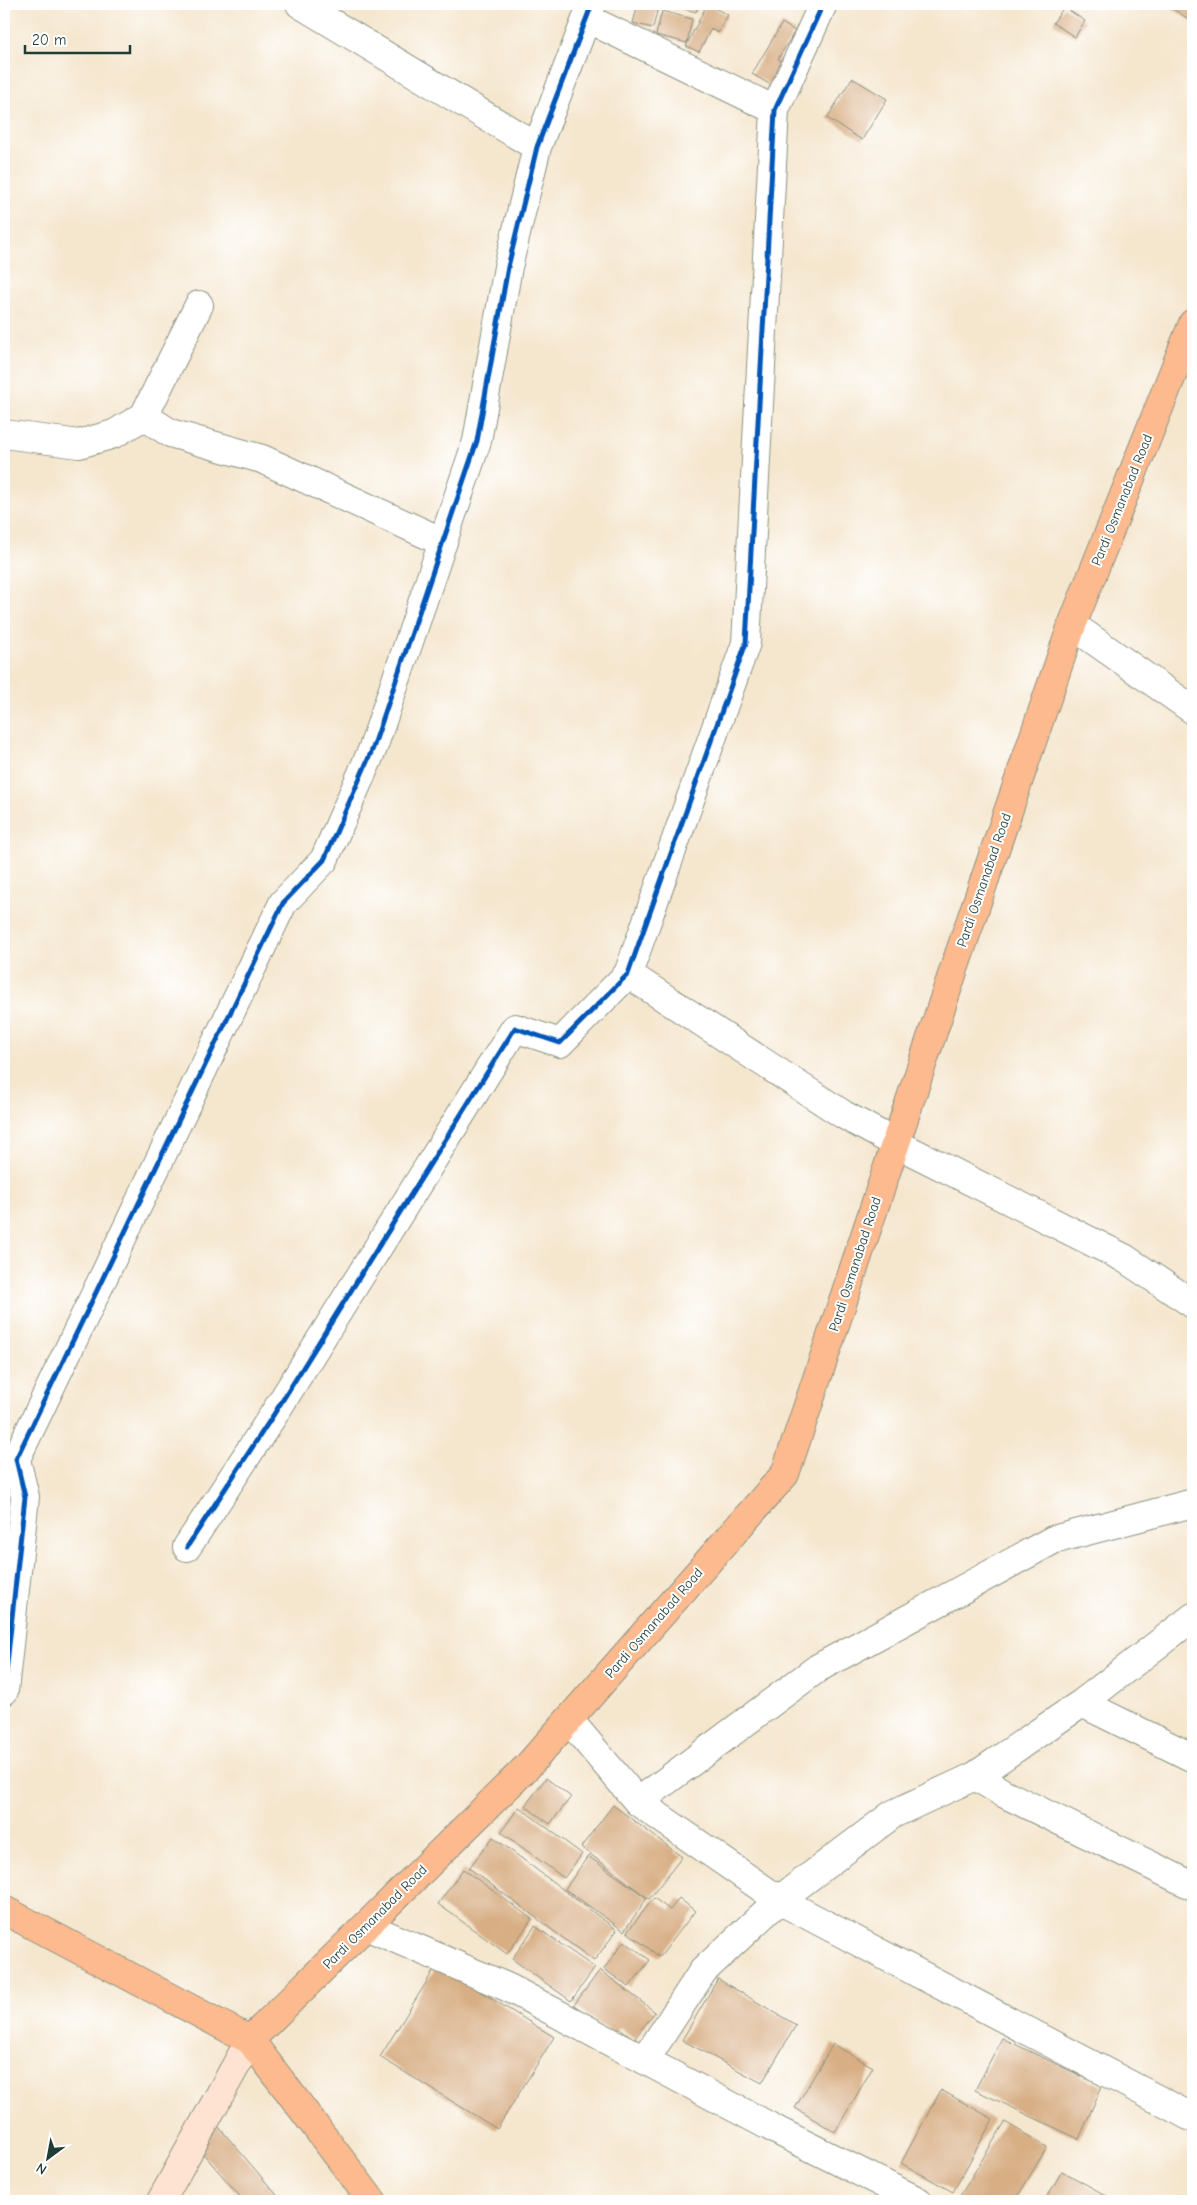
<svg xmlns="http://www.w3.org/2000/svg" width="1197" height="2205" font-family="'Comic Neue',sans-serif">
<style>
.building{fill:#d8af85}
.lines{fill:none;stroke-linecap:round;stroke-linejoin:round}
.minor-casing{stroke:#8a9281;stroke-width:30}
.secondary-casing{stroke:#8a9281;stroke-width:30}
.primary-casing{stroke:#8a9281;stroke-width:30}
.trunk-casing{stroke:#8a9281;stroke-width:30}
.minor{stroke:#fff;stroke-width:28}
.secondary{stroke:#fee3d2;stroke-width:28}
.primary{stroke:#fcba8e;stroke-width:28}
.trunk{stroke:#fcba8e;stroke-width:28}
.cycleway-casing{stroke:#fff;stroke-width:8}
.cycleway{stroke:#0057b8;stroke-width:5}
.labels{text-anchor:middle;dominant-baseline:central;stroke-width:4;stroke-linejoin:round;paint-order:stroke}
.street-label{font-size:14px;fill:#1f3d34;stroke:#fff}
</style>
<rect width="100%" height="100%" fill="#fff"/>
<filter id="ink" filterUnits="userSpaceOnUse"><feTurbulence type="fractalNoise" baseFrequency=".02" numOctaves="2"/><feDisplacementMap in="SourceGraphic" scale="10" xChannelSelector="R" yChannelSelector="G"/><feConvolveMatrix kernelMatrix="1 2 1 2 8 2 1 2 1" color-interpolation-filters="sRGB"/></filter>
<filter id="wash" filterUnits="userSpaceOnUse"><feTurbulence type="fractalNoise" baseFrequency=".0096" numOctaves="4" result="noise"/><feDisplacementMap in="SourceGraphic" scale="20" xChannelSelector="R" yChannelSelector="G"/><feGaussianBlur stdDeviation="1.12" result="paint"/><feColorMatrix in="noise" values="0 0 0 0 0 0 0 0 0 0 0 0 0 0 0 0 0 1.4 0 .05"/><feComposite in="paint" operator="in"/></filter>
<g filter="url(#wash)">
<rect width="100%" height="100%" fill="#f5e6ce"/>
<g id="blocks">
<!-- building -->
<path class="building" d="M638,4H659L653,28L633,23Z
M665,4H699L696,12Z
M707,4L728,15L718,33L711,29L699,52L686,46Z
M1165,4H1193V22Z
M1064,7L1085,21L1075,37L1053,23Z
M662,11L692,19L687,43L656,35Z
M782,23L795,31L778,59L784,62L771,85L752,74Z
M852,78L887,99L862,140L827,118Z
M546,1778L571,1797L550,1824L525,1806Z
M613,1805L682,1857L649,1899L581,1847Z
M519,1807L582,1854L564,1878L501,1832Z
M493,1837L617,1930L594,1961L469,1868Z
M588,1856L647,1898L624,1931L565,1889Z
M463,1869L532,1919L507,1954L438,1904Z
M654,1898L670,1910L679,1898L695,1911L660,1957L627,1932Z
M535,1926L595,1968L571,2001L512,1959Z
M624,1941L650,1960L629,1987L604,1969Z
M437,1965L554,2037L497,2129L380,2057Z
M600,1970L655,2012L634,2039L620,2028L612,2033L574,2005Z
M718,1979L796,2025L762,2083L682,2040Z
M1002,2038L1102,2086L1079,2139L975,2090Z
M833,2044L873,2067L835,2132L795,2108Z
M941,2090L993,2119L953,2192L901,2163Z
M1005,2122L1047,2147L1015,2201H957Z
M218,2126L282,2201H244L199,2149Z
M1062,2171L1116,2201H1045Z"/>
</g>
</g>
<g filter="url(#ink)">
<use href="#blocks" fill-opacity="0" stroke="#8a9281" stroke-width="1"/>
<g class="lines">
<defs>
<path id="minor" d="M300,4L537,147
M588,19L775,110
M144,416L170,433L262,459L443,542
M4,434L79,444L114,434L144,416L199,305
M1072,625L1193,710
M628,974L844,1115L895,1143L1124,1258L1193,1304
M187,1547L274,1414L515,1028L560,1043L628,974L746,643L775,110L823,4
M4,1691L25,1497L16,1459L283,903L324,860L373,748L477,441L508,267L537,147L592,4
M1082,1703L1193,1758
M569,1720L638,1802L779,1900L1193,2118
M975,1776L1003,1793L1193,1886
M638,1802L818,1668L1053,1540L1193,1503
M366,1926L509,1988L782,2133L918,2201
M645,2060L703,1971L779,1900L893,1814L975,1776L1082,1703L1193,1617"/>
<path id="secondary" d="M161,2201L250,2040"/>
<path id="primary" d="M250,2040L527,1767L785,1474L954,969L1072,625L1193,323"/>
<path id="trunk" d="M4,1910L250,2040L372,2201"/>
</defs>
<!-- minor casing -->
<use href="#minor" class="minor-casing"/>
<!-- secondary casing -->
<use href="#secondary" class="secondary-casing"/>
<!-- primary casing -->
<use href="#primary" class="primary-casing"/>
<!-- trunk casing -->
<use href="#trunk" class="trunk-casing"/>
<!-- minor -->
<use href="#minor" class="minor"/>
<!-- secondary -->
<use href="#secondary" class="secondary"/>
<!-- primary -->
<use href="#primary" class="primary"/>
<!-- trunk -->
<use href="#trunk" class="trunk"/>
<defs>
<path id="cycleway" d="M187,1547L274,1414L515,1028L560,1043L628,974L746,643L775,110L823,4
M4,1691L25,1497L16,1459L283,903L324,860L373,748L477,441L508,267L537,147L592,4"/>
</defs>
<!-- cycleway casing -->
<use href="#cycleway" class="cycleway-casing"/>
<!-- cycleway -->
<use href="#cycleway" class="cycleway"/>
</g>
</g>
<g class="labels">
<!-- street labels -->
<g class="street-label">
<text transform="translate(1122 500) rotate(-68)">Pardi Osmanabad Road</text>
<text transform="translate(984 880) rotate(-71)">Pardi Osmanabad Road</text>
<text transform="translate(855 1264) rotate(-72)">Pardi Osmanabad Road</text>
<text transform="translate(654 1623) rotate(-49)">Pardi Osmanabad Road</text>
<text transform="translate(375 1917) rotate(-45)">Pardi Osmanabad Road</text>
</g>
</g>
<!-- margin -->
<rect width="1197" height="2205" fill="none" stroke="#fff" stroke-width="20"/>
<!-- north arrow -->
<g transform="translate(48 2158) rotate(212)" stroke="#ffffff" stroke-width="4" paint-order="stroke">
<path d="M0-4L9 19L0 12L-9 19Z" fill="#1f3d34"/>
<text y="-8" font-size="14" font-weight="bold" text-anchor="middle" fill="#1f3d34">N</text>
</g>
<!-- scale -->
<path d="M25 45v8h105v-8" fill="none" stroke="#1f3d34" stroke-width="2.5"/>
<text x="32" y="45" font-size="15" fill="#1f3d34" stroke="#ffffff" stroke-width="4" paint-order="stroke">20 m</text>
</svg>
